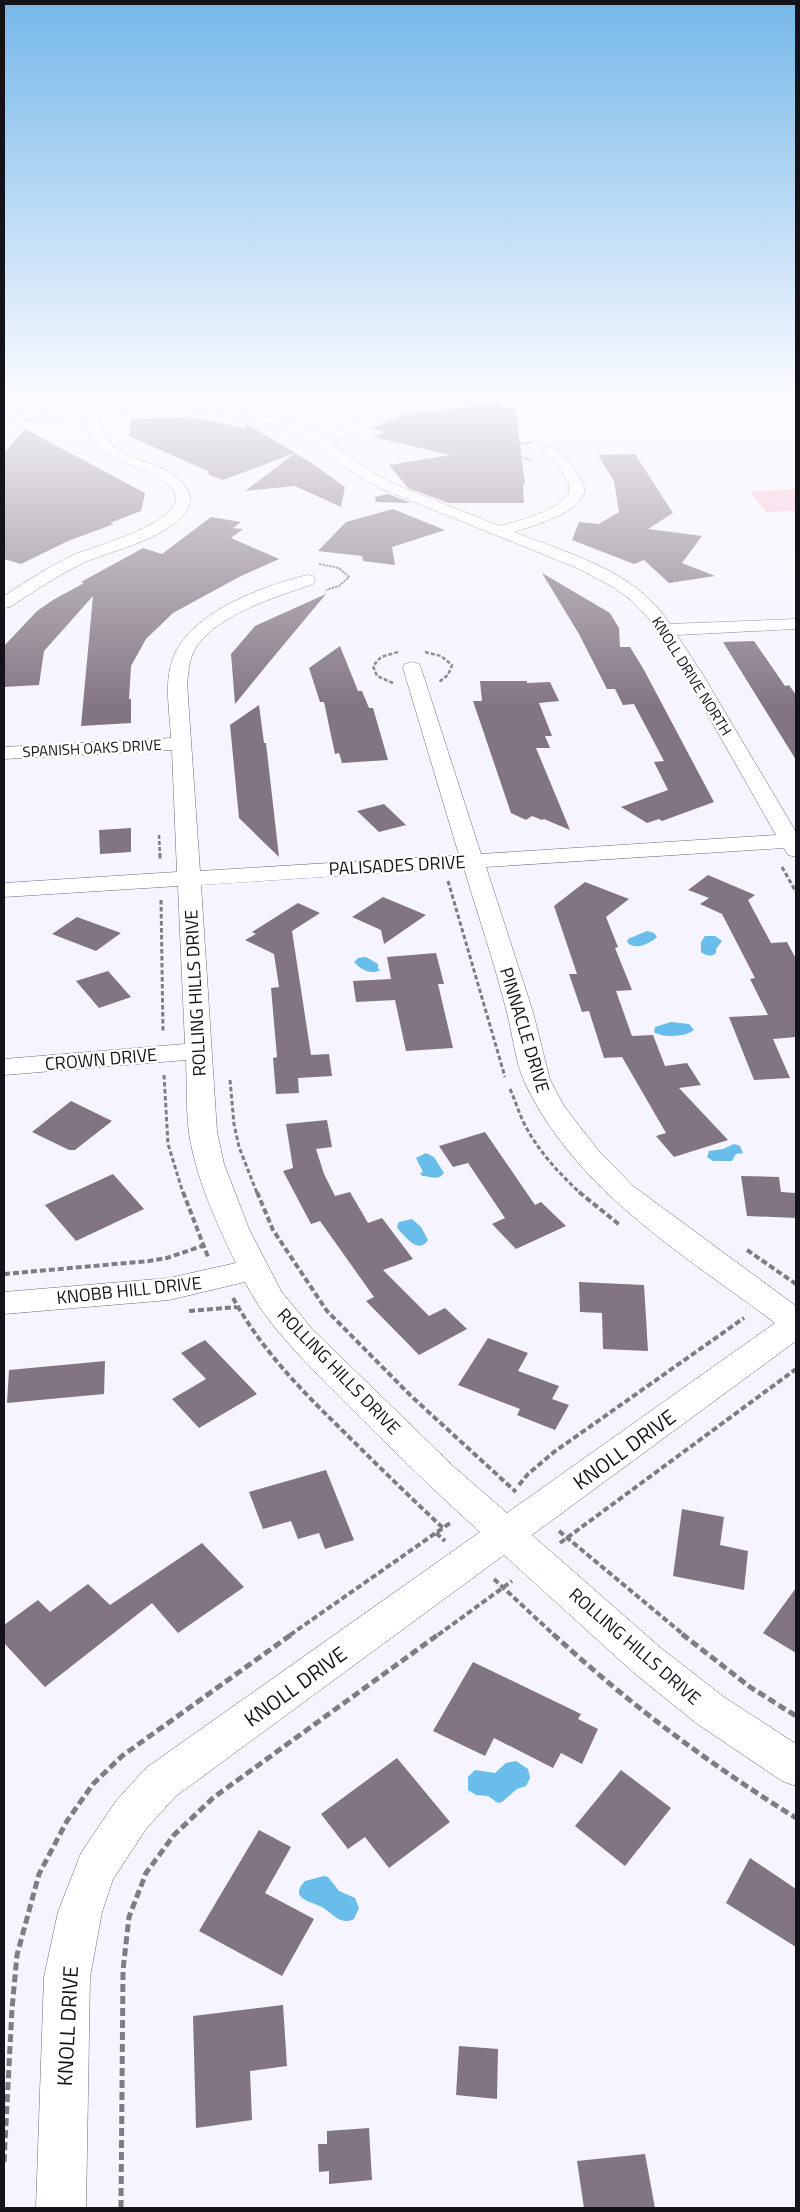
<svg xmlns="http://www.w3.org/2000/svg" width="800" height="2212" font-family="'Titillium Web',sans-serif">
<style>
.green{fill:#f7b8cc}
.water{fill:#68bdea}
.building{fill:#817581}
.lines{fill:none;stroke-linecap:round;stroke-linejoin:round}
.minor-casing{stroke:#6f6c7b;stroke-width:1}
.path-far4{stroke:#7e7d84;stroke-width:2;stroke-dasharray:2.5 1;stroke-linecap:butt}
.path-far3{stroke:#7e7d84;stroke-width:2.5;stroke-dasharray:4 2;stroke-linecap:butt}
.path-far2{stroke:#7e7d84;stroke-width:3;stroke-dasharray:4.5 2.5;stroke-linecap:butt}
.path-far1{stroke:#7e7d84;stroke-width:4;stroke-dasharray:6 3;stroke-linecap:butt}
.path{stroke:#7e7d84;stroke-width:5;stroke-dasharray:8 4;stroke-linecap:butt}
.minor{fill:#fff;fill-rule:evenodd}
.labels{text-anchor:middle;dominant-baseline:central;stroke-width:4.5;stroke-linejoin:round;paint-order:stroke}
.far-street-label{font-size:15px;fill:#141319;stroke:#fff}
.street-label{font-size:18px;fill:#141319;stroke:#fff}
.near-street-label{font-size:21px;fill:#141319;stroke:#fff}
</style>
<rect width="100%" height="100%" fill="#f6f4fe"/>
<!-- green -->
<path class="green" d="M796,489V511L766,512L750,491Z"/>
<!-- water -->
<path class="water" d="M647,931L654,933L657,937C649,944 635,951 627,942L628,939Z
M705,936H715L722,941L716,949V953C711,957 706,956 701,952V942Z
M366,957L378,964V969L381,970C371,975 361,970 354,962L358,958Z
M671,1022L689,1024L694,1030C686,1037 663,1038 654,1032L655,1027Z
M734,1144L740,1146L743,1153L736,1154L732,1161H713L707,1157L709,1151L723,1149Z
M426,1153L434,1157L444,1173C437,1182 429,1175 422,1176L420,1173L423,1172L416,1158Z
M412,1219L421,1227L428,1240C418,1255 406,1237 398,1229L397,1226L399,1222Z
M516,1761L528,1769L530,1778L526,1786L517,1789L502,1802L498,1803L488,1796L476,1795L468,1790V1777L475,1770L495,1773L506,1763Z
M324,1876L328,1877L339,1891L355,1898L359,1908L354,1919C339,1926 333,1913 322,1907C311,1901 288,1899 305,1881Z"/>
<!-- building -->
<path class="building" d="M496,403L505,409L515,406L525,484H523L524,503H449L408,488L389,465L450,455L373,437L385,432L371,429L403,415Z
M192,417L244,428L247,424L310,462L345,487L341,507L295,486L245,491L295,453L223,480L209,475L208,471L129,436L131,419Z
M25,429L145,493L141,511L110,523L114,524L68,541L21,564L4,559V453Z
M635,454L673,513L648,529L702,536L682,563L715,576L669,583L644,560L634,564L572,540L579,522L599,524L619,512L614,481L598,455Z
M388,494L411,503L376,502L375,497Z
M393,509L445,530L392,547L395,565L363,561L362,556L318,551L346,522Z
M211,517L241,522L233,528L243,529L231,538L279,559L239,577L173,613L146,639L131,666L129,699H131V723L81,726L93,596L44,651L39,685L4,687V646L37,611L53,600L84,583L81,582L143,548L162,554Z
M542,573L610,613L619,628L620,647H630L644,670L714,802L662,821L659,819L647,823L621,807L668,790L654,762L664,761L634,704L623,705L615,689H607L579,634Z
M326,594L266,666L235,704L231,654L255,626Z
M754,641L785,686L789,685L796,695V760L723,642Z
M340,646L358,691H362L369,708H373L388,760L342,763L339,753L335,754L324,702H320L309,668Z
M480,681H527V683L550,682L559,701L539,703L552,736H545L550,748H536L570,830L544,819L542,820L532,816L526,820L511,813L473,701H482Z
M259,705L264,743H266L279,857L239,818L230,725Z
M384,804L406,825L379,832L357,811Z
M131,828V852L100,854L99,830Z
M708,875L755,895L748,900L771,943L787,942L796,959V1037L773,1039L790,1078L754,1080L729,1017L768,1015L750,979L755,978L722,914L700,904L709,898L688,890Z
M585,882L629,899L606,917L618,947L615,948L632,990L616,991L632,1036L653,1035L665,1066L687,1063L701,1085L679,1088L728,1140L674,1157L656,1136L666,1133L622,1057L604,1058L589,1011L582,1012L569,974H577L554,906Z
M383,897L426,915L384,944L381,930L352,917Z
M298,903L320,913L292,931L311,1055L329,1054L332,1076L298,1078L299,1093L276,1094L273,1058L277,1057L271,988L279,987L274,954L245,940L256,934L252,932Z
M77,917L121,933L96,951L52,934Z
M436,953L444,984H438L453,1048L406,1051L395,1000L356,1002L353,981L391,979L387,957Z
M108,971L131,997L99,1008L76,981Z
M71,1101L112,1121L75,1150H69L32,1132Z
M327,1120L332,1147L316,1149L324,1174L335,1196L350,1192L368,1223L382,1218L413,1259L383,1270L429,1316L445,1308L467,1329L419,1355L366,1301L374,1297L320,1221L311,1224L283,1171L293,1168L286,1124Z
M485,1132L535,1205L541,1202L566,1226L516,1249L492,1224L505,1218L468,1163L453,1167L439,1146Z
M113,1174L144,1209L76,1241L45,1205Z
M741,1176L779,1177L781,1192L796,1193V1218L747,1216Z
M579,1282L644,1285L648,1351L603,1349L602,1313L580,1312Z
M488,1338L528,1353L518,1371L559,1386L552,1399L569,1405L555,1430L517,1415L520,1409L458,1385Z
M205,1340L257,1394L199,1428L172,1399L206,1379L181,1353Z
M105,1361L104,1394L7,1403L9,1370Z
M326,1470L354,1540L325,1549L319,1533L298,1539L291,1521L263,1529L249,1492Z
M682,1509L724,1517L720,1545L748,1551L744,1590L673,1576Z
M202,1543L244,1587L178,1633L152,1603L45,1687L4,1643V1625L38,1600L50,1612L88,1584L110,1605Z
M796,1588V1653L763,1633Z
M473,1662L581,1714L578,1719L598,1729L582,1764L561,1753L553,1768L494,1738L485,1756L433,1731Z
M397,1758L450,1822L389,1868L365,1837L348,1849L321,1814Z
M621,1770L671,1808L625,1866L575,1826Z
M259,1830L291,1847L265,1893L314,1919L282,1976L199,1931Z
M750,1858L796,1889V1947L726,1903Z
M283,2005L287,2066L250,2071L252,2120L196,2128L193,2016Z
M459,2046L498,2049L497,2099L456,2095Z
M369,2128L372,2180L329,2184V2171L319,2172L318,2144H327V2131Z
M645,2154L655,2208H584L577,2161Z"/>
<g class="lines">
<defs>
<path id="minor" d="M428,398H451L450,401L409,411L331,443L367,469L392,483L500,526C522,519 555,513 569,493V484L555,461L541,450L548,446C561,449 567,458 573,468C578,475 586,484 584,493C578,514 532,526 514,532C570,554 636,571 670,624L796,619V629L677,635L703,675L796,832V857L788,855L784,848L486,867L533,1012L550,1080L564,1106L598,1150L633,1186L796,1306V1341L532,1535L662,1649L724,1697L796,1744V1786L782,1781L696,1723L634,1673L504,1555L176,1796L146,1829L113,1879L102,1912L90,1977L86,2208H36L44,1977L58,1912L81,1853L116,1801L146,1768L480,1532C433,1490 389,1446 345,1402C309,1365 269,1329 245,1282L169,1300L4,1314V1292L169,1278L236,1263C216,1222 196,1178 189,1133C186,1109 187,1084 186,1060L4,1075V1059L185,1044L178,886L4,897V883L177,872L172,750L4,759V747L171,738C170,713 164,684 172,661C187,613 263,586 307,575L313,576L315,580L313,584C277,597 220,613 197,646C189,657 189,670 187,683L200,871L459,855L403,668L405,664L412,662L419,664L421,668L481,854L776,835L685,675L649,619L631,600L613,587L577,568L382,489C373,484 364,480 355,474C339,463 324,448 306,438C247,408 163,409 98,414C99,422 101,429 105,436C122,466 176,458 190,495C194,533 109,551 83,563C57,576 34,591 10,607L4,608V596C26,581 49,567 73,555C91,547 207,517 168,484C134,456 95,470 84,415L4,421V413C95,405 187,394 277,419C293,423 309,427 323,437L399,405ZM464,868C478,916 495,964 507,1013C513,1035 515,1062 525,1083C576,1191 683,1254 775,1323L507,1513L453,1466L312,1329L281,1291L249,1229L224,1164L217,1132L201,885Z"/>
</defs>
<!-- minor casing -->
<use href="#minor" class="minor-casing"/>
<!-- path-far4 -->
<path class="path-far4" d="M462,401L476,398
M532,460L519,457L514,451L521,444L533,442
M4,487L12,494L4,502
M319,564L339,568L349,577L339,586L326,590"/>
<!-- path-far3 -->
<path class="path-far3" d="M425,652L441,656L452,665L448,675L439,682
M393,683L377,676L373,666L381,657L398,652
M159,835L160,855"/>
<!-- path-far2 -->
<path class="path-far2" d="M160,854V859
M782,867L796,892
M448,881L505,1077
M161,900L163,1032
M164,1075L168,1144L183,1193
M230,1080L234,1124L239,1147L257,1193
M510,1089C516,1102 520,1117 527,1129C541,1154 560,1174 580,1193"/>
<!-- path-far1 -->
<path class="path-far1" d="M183,1192L208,1257
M257,1192L273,1230L327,1311L411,1396L516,1492
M579,1192L621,1226
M747,1250L796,1284
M4,1274L149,1261L167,1258L202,1246
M233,1298C261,1349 300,1389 342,1430C375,1463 409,1496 443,1528
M189,1311L237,1307
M519,1485L528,1474L554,1452L744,1318
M559,1531L684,1635
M436,1533L445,1541
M560,1543L796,1369
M494,1579L554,1635
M290,1635L450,1523
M438,1635L512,1581"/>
<!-- path -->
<path class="path" d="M553,1634C628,1703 709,1764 796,1818
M682,1634L750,1687L796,1716
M4,2162L12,2009L17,1955L39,1874L67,1821L93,1784L122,1756L292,1634
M121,2208L123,1970L129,1917L146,1873L174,1835L213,1798L439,1634"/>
<!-- minor -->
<use href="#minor" class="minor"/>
</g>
<!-- sky -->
<linearGradient id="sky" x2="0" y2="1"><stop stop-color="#75b8e9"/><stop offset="0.56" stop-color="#fbfaff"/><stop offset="1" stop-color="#fbfaff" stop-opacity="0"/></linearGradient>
<rect width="800" height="708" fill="url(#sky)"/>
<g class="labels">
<!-- far-street labels -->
<g class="far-street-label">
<text transform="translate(692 676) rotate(58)">KNOLL DRIVE NORTH</text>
<text transform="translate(92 748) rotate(-3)">SPANISH OAKS DRIVE</text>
</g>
<!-- street labels -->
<g class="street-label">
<text transform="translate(397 865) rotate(-3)">PALISADES DRIVE</text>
<text transform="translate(195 993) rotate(-93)">ROLLING HILLS DRIVE</text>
<text transform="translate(525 1030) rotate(73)">PINNACLE DRIVE</text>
<text transform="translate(101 1059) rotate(-5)">CROWN DRIVE</text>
<text transform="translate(129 1290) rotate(-6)">KNOBB HILL DRIVE</text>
<text transform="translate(339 1371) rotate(46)">ROLLING HILLS DRIVE</text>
<text transform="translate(635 1646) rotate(41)">ROLLING HILLS DRIVE</text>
</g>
<!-- near-street labels -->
<g class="near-street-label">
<text transform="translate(624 1449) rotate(-36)">KNOLL DRIVE</text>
<text transform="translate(295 1686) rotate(-36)">KNOLL DRIVE</text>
<text transform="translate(67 2026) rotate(-87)">KNOLL DRIVE</text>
</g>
</g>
<!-- border -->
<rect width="800" height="2212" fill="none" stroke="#141319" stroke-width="10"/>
</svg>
